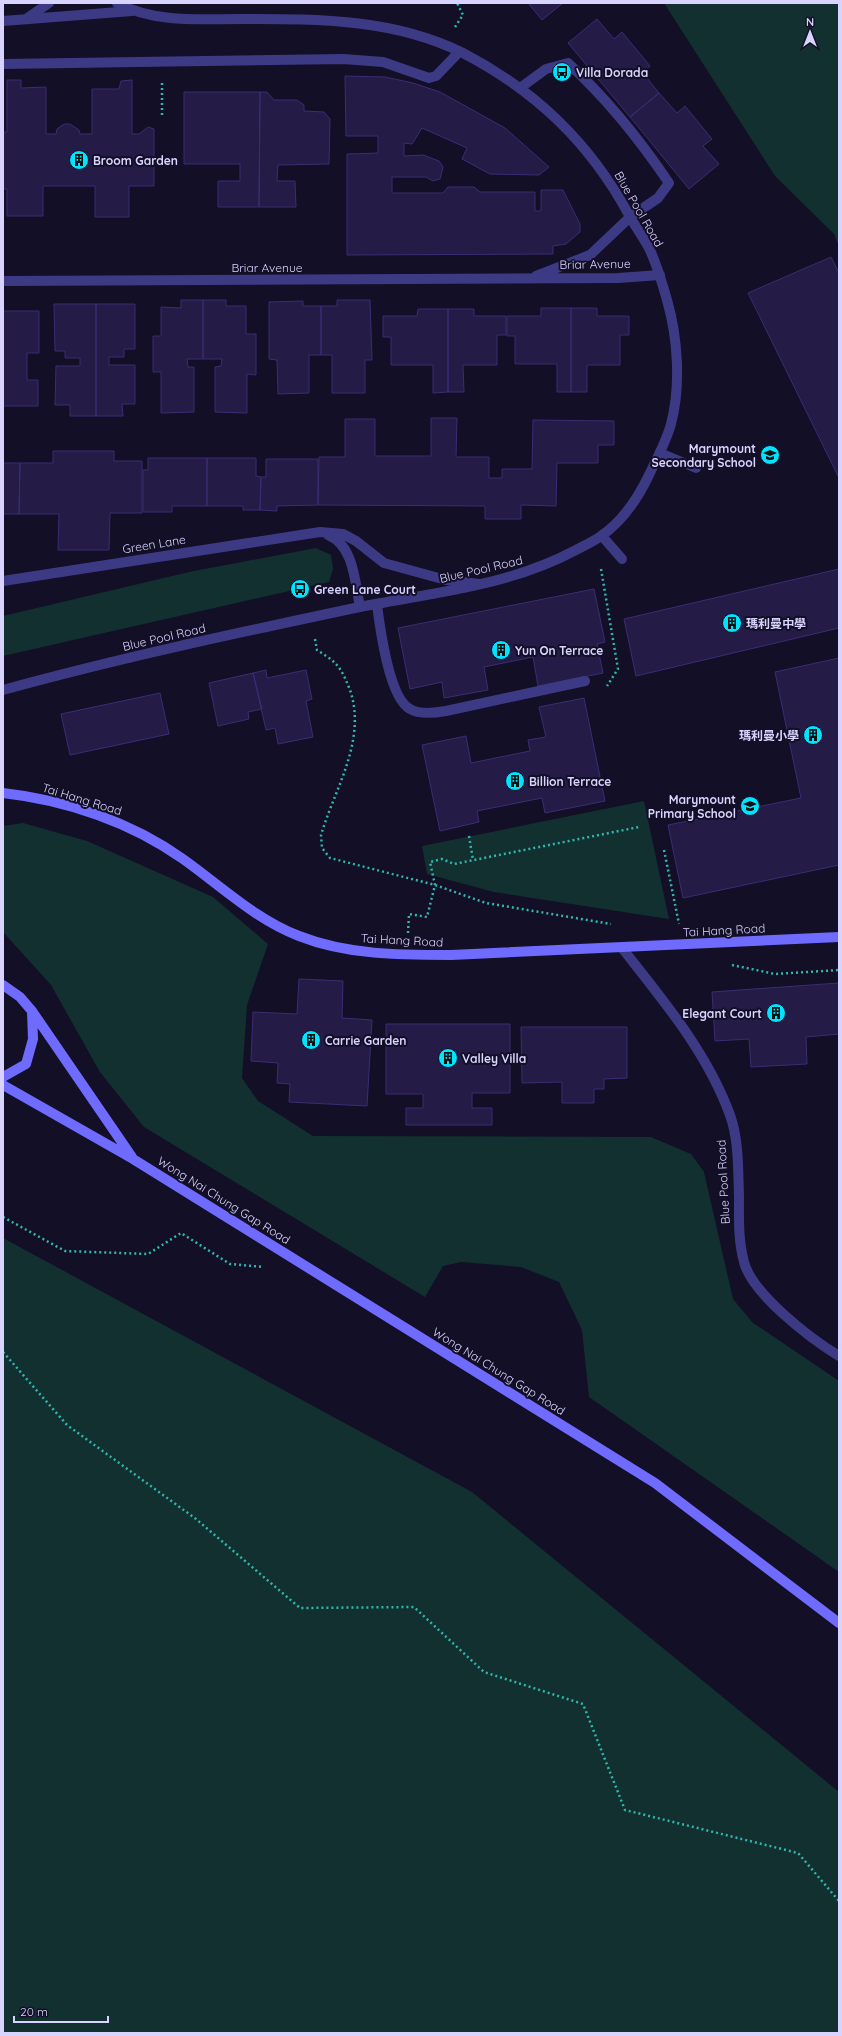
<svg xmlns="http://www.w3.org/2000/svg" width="842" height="2036" font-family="Quicksand,'Noto Sans TC',sans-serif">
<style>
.green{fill:#12302f}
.building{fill:#241b47;stroke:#3b2d73}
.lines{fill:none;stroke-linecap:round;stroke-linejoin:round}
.path{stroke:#2fb8b0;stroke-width:2.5;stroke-dasharray:2 3;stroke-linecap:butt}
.service{stroke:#3d3a85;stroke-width:10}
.minor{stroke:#3d3a85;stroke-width:10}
.tertiary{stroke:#3d3a85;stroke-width:10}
.secondary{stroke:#6f6bff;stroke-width:10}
.labels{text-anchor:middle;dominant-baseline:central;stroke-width:4;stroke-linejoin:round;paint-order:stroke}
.poi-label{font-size:12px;font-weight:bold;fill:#d9d4ff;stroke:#130f26;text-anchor:start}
.street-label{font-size:12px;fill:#d9d4ff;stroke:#130f26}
</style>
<rect width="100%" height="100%" fill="#130f26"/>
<!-- green -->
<path class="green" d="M664,3H839V247L834,234L775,176Z
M316,548L331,555L333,569L329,582L3,656V616L189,572Z
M644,801L669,919L494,892L427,874L422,846Z
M23,823L87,841L213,897L268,944L247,1005L242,1078L258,1101L313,1136L651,1137L691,1154L704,1172L733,1299L752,1322L839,1381V1572L589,1397L582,1330L559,1282L521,1267L461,1262L443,1266L425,1297L144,1127L100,1072L51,985L3,932V826Z
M3,1238L472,1492L839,1792V2033H3Z"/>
<!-- building -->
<path class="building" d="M528,3H563L542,20Z
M597,19L614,39L622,32L650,66L643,73L659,93L630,117L568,43Z
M345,76L385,77L413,83L440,92L505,128L549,167L539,175L490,174L462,159L467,148L422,128L412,144L404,143V156L423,155L439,161L443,167L440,179L433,181L426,177H392V193H443L448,187H474L480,192H535V211H541V190H563L580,224V232L566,244L553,246V254L347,255V154L378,153V136H346Z
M7,80H21V88L46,87V134H56L57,129L64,124H70L79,130L80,134H92V89H119L121,81L132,80V134H139L148,127L154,129V186H129V217H95V186H43V216H7V189H3V132H7Z
M184,92H260L259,207H218V181H240V164H184Z
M260,92H267L274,100H297L304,105V111L324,112L330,119L329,164L278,165L277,181H295L296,207H259Z
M659,93L677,113L685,106L712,139L703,146L719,164L689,189L630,117Z
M831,257L839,273V478L748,293Z
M181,300H203V359H187L188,367H194V412L161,413V372H153V336H161V307L181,308Z
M203,300H226V306H246V334H256V375L247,374V413L215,412V367L221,366L222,359H203Z
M337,300H370L372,360H365V393H332V355H321V306H337Z
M303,301V306H321V355H309V393L278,394L277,360L269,359V302Z
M54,304H96V416H70V405H55L56,366H80V358H65V351H55Z
M96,304H135V349H124V357H109V365H135V404H122L123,416H96Z
M541,308H571V392H557V364H515V336H507V316H541Z
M571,308H597V316H629V335H620V365H587V392H571Z
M418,309H448V392L433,393V365H391V337H383V316H417Z
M448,309H474V316H506V335H497V365H463L464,392H448Z
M3,311H39V353H27V380H38V406H3Z
M431,418H457L456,457H489V478H502V469H532L533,420L614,421V445H598V463H557L556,506L521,505V519H485V506L318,505L319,457H345V419H375V456H431Z
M53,451H114V461H142V513H110L109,550H58L59,514H19L20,463H53Z
M148,458H207V506H172V512H143V470H148Z
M207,458H256V476L261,477L260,510H243V506H207Z
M266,459H318V505L277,506V511L260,510L261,477H266Z
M3,463H20L19,514H3Z
M839,569V628L636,676L624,619Z
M594,589L605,642L597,644L603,673L538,686L533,657L484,667L488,690L444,698L442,682L410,689L398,628Z
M839,658V865L683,898L668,825L801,798L775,672Z
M266,670L267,678L306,670L312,699L306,701L313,737L278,744L275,728L266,730L253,673Z
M253,673L262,709L248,712L249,719L218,726L209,683Z
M160,693L169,734L70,755L61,714Z
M584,698L605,801L545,813L542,798L477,811L479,822L440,831L422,745L466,736L471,763L530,751L528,740L546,737L539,707Z
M299,979L343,981L342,1018L372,1020L367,1106L289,1102L290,1084L277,1083L278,1063L251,1061L253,1012L297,1014Z
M839,983V1034L806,1037L807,1064L751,1067L749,1039L715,1041L712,992Z
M386,1024H510V1093H472V1108H492V1125H406V1108H423V1094H386Z
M521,1027H627V1078L604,1079V1089H594V1103H562V1082L522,1083Z"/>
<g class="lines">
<!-- path -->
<path class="path" d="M455,27L463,15L457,3
M162,83V118
M601,569L618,669L607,686
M315,639L317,650C323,654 330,658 335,663C342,670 346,680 350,690C367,740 335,788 321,835L322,848L330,858L435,885L486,903L611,924
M469,836L473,860
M664,850L679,924
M408,933L409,914L427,917L435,885L430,862L442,859L454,864L639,827
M732,965L775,974L839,970
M3,1217L65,1251L148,1254L181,1233L230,1264L264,1267
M3,1352L67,1425L196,1519L300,1608L414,1607L484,1672L583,1704L625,1810L798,1853L839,1901"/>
<!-- service -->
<path class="service" d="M3,64L343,59L383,62L429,78L436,76L459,52
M520,88L546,69L568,63C606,98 640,140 669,183L658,198L630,217
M660,453L696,468
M602,536L622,559
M377,605C380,628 389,698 410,709C420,715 435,713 446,711L585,681"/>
<!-- minor -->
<path class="minor" d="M26,19L49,3
M3,21L132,11
M536,276L590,255L630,217
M3,281L618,278L660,275
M328,535C354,545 355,583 360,607
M3,581L320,532L343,534L356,541L384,563L446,580L479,584
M622,948C663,1000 707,1052 730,1115C739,1140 738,1170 739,1196C739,1218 738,1240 744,1262C752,1294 811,1339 839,1356"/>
<!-- tertiary -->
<path class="tertiary" d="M3,690C119,658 237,633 355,608C429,593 506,587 574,551C583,546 593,542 601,536C623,521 638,498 649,475C657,458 666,442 671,424C681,386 678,338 667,300C662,282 657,265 649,248C643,237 635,226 629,215C590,143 536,91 463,53C393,18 316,19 240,19C200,19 154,23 117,3"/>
<!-- secondary -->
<path class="secondary" d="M3,793C66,800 131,822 183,859C221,886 255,919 299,936C347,955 400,955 451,955L839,937
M3,985L20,997L32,1011L132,1157
M3,1077L26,1064L33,1039L32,1011
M3,1085L133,1159L655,1483L839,1623"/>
</g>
<!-- icons -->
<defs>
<symbol id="bus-disc" viewBox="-11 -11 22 22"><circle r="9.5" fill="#00e5ff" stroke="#130f26"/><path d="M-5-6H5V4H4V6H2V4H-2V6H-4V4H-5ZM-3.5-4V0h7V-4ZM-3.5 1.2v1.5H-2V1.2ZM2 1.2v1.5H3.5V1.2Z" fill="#111"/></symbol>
<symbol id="building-disc" viewBox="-11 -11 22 22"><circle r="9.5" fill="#00e5ff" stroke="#130f26"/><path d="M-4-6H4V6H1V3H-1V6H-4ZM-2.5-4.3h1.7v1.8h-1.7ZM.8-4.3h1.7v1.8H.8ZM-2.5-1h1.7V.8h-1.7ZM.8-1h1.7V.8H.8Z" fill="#111"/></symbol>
<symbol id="school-disc" viewBox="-11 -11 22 22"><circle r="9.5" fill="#00e5ff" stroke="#130f26"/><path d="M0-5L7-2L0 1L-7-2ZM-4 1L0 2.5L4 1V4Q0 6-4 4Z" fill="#111"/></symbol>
</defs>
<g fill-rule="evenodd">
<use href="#bus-disc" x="551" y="61" width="22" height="22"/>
<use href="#building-disc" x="68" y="149" width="22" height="22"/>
<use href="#school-disc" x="759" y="444" width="22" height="22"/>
<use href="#bus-disc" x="289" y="578" width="22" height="22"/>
<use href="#building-disc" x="721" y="612" width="22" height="22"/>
<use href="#building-disc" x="490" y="639" width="22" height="22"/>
<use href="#building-disc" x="802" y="724" width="22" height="22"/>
<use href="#building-disc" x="504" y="770" width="22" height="22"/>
<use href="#school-disc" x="739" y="795" width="22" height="22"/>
<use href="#building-disc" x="765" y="1002" width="22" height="22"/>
<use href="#building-disc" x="300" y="1029" width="22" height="22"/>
<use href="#building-disc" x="437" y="1047" width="22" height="22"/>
</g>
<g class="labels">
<!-- poi labels -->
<g class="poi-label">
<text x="576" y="72">Villa Dorada</text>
<text x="93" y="160">Broom Garden</text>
<text x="756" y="448" text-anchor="end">Marymount<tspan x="756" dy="14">Secondary School</tspan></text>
<text x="314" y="589">Green Lane Court</text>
<text x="746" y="623">瑪利曼中學</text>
<text x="515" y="650">Yun On Terrace</text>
<text x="799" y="735" text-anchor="end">瑪利曼小學</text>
<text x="529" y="781">Billion Terrace</text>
<text x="736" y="799" text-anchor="end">Marymount<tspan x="736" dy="14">Primary School</tspan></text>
<text x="762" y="1013" text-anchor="end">Elegant Court</text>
<text x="325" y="1040">Carrie Garden</text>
<text x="462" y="1058">Valley Villa</text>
</g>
<!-- street labels -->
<g class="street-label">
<text transform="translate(639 209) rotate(60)">Blue Pool Road</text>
<text transform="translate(595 264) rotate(-1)">Briar Avenue</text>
<text x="267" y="267">Briar Avenue</text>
<text transform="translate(154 544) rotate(-9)">Green Lane</text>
<text transform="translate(481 569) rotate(-13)">Blue Pool Road</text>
<text transform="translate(164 637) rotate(-13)">Blue Pool Road</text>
<text transform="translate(82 799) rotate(17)">Tai Hang Road</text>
<text transform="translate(724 930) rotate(-3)">Tai Hang Road</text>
<text transform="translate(402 940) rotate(3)">Tai Hang Road</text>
<text transform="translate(723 1182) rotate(-93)">Blue Pool Road</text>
<text transform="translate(224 1200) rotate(32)">Wong Nai Chung Gap Road</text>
<text transform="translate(499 1371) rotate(32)">Wong Nai Chung Gap Road</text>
</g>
</g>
<!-- border -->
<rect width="842" height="2036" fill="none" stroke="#d9d4ff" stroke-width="8"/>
<!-- north arrow -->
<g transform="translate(810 32)" stroke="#130f26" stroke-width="3" paint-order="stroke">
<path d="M0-3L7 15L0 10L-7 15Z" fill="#d9d4ff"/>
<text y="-6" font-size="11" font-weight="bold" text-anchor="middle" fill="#d9d4ff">N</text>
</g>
<!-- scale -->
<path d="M14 2016v6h94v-6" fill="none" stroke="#d9d4ff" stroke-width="2"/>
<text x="20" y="2016" font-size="12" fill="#d9d4ff" stroke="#130f26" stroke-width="3" paint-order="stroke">20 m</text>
</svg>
